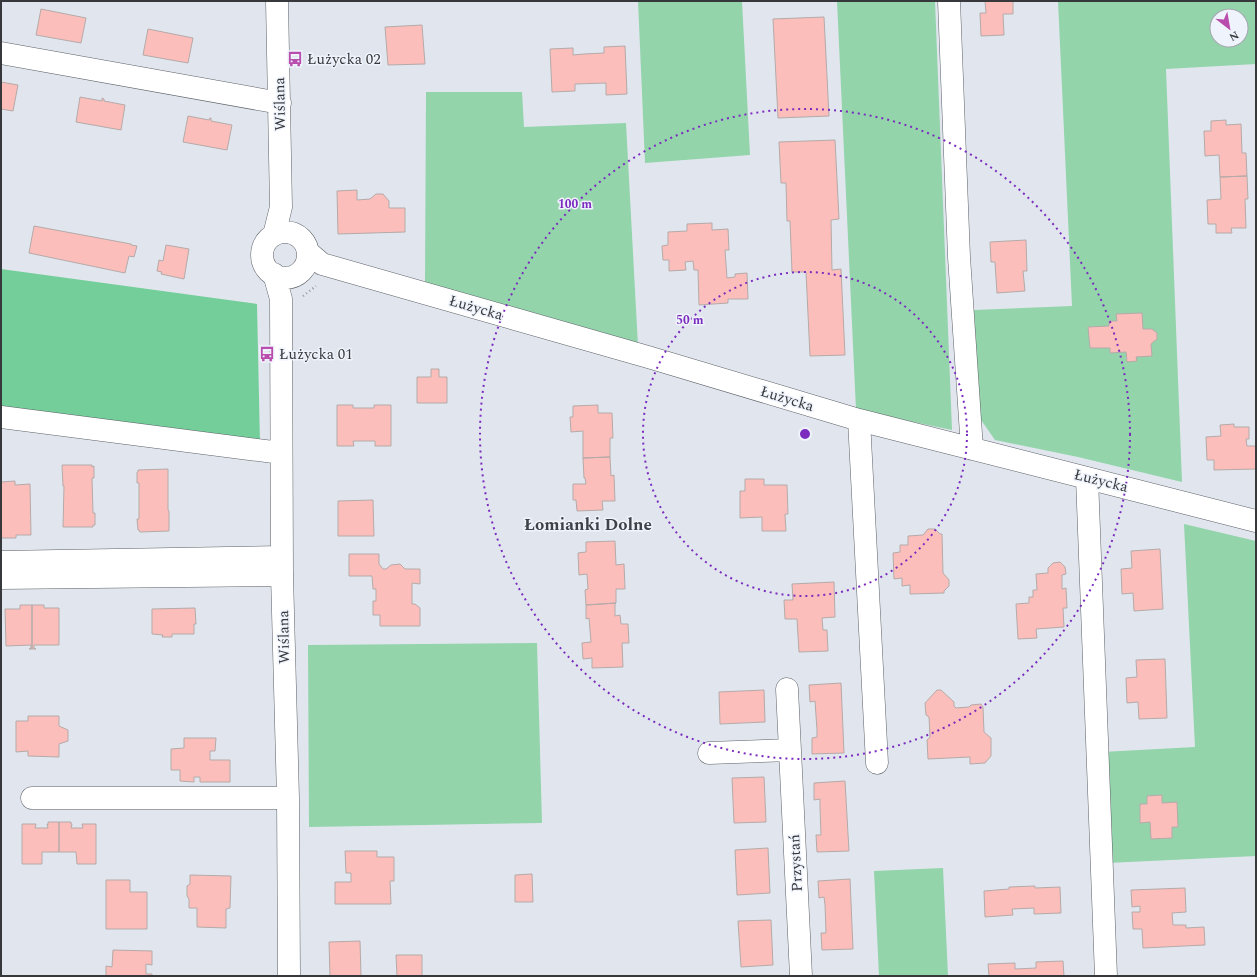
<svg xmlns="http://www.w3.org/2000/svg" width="1257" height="977" font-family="Spectral,serif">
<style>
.green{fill:#93d4ab;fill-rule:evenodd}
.forest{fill:#73ce99}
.building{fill:#fbbebb;stroke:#b5aaa9}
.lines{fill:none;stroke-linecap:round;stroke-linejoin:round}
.minor-casing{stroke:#5c6067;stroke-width:23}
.path{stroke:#969a9f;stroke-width:2.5;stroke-dasharray:1 3;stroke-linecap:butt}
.minor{stroke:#fff;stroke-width:22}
.ring{fill:none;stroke:#7b2cbf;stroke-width:2;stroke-dasharray:2 4}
.labels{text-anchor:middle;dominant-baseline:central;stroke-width:3;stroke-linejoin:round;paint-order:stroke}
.poi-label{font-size:15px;fill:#36383b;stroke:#eff3fc;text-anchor:start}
.street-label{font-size:15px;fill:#36383b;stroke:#eff3fc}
.quarter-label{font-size:17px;font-weight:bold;fill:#3f4349;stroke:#eff3fc}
.centre{fill:#7b2cbf;stroke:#eff3fc;stroke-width:2}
.ring-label{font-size:12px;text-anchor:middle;font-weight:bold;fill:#7b2cbf;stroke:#eff3fc;stroke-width:3;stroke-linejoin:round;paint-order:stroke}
</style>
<rect width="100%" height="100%" fill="#e1e6ee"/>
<!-- green -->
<path class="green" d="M638,1H742L750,155L645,163Z
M837,1H935L952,430L856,410Z
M1058,1H1256V64L1166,69L1182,482L1078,457L995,440L979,417L974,310L1072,306ZM1217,16H1241V40H1217Z
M426,92H522L524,127L626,123L638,346L425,285Z
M1184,524L1256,541V856L1107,863L1102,752L1195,747Z
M537,643L542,823L309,827L308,645Z
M943,868L948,976H879L874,871Z"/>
<!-- forest -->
<path class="forest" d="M1,269L257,304L260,444L1,410Z"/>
<!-- building -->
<path class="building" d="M985,1H1013V14H1003L1004,35L981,36L980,13H986Z
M41,9L86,18L81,43L36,35Z
M824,17L829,116L778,118L773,19Z
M422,25L425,64L388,65L385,27Z
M148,29L193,38L188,63L143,55Z
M625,46L627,94L606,95V83L575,84V91L552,92L550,49L573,48V55L584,54L604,53V47Z
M1,82L18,85L13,111L1,109Z
M80,97L102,101V98L104,99V101L125,105L121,130L76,122Z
M188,116L209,120L210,118H211V121L232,125L227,150L183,142Z
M1226,120V125L1241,124L1242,153H1246L1247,176L1220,177L1219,155L1205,156L1204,131H1211V121Z
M835,140L839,219L831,220L832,270L841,269L845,355L810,356L806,272H792L790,221H787L786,183H781L779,142Z
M1247,176L1248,199H1245L1246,228H1231L1232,233H1216V224H1208L1207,200L1221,199L1220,177Z
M357,190V200L370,199L376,194H383L389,201V208H405V232L338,234L337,191Z
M712,223V230L728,229L729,250H725L727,278L735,277V274L747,273L748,299H728V303L699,305L698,270H694L693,261L685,262L686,270L669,271V260H663L662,246L668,245V232L687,231V224Z
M34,226L131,244V245L137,246L134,257L129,256L125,273L29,253Z
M1026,240L1027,271H1023L1025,291L997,293L995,262H991L990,242Z
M166,245L189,249L184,279L161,274L162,272L157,271L159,260L163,261Z
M1142,313L1143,329H1152L1157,333V339L1151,344L1152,356L1136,357L1137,361L1127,362L1126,352L1110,353V348H1090L1088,327L1109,326V321H1117L1116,314Z
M431,369H439V377H447V403H417V377H431Z
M337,405H353V408H374V405H391V446H375V441H353L354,446H337Z
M598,405V413H612L613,438H610V457L583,458V431L571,432L570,417H573V406Z
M1234,424V427H1249V439H1246L1247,446H1256V469L1214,470V460H1207L1206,437L1221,436L1220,425Z
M610,457L611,476L614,475L615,501H602L603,510L577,511L576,500H573V484H586L585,478H584L583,458Z
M62,465H92V467L94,466V478H92L93,513H95V525H93V527H63L64,486H63Z
M168,469V510L169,511V531L140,532L139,530H138L137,519H139V483H137V472H138V470Z
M745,479H764V485H787L788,514H785L786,531H762V517L740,518V491H745Z
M15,481V485L30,484L31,535H16V538H1V482Z
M373,500L374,536H338V501Z
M928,529H935L940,534H942L943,573L949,580V586L944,591V593L910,594V585L902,586V578L894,579L893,553L900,552V545H908V536L923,535Z
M615,541L616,565L624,564L625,589H616V603L586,605L585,590L588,589L587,574L579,575L578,553L586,552V542Z
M1160,549L1163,609L1134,611L1133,593L1122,594L1121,569L1132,568L1131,551Z
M349,554H379V564L383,569H386L391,565L400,564L405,569H420V584L412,583V604H415L420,608V626H380V615H373V601H376V589H373L372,576H349Z
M1060,562L1065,567L1066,574L1062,575V589L1066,588L1067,608H1063L1064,627L1036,629L1037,638L1018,639L1016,604L1029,603V597H1033V590H1037L1036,574L1048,573V568L1053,563Z
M834,582L835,617L822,618L823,630H827L828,651L799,652L797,619H785L784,600H793L792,584Z
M616,603L615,604V616L620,615L621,624H628L629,643H622L623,667L592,668V658L583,659L582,643L591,642L589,618L586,619V605Z
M20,605H32V649H29L31,648V645L6,646L5,609H20Z
M32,605H44V608H59V645H34V648L36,649H32Z
M195,608L196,624H194V634H172V637H162L163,635L152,634V609Z
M1165,659L1167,718L1139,719L1138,702L1127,703L1126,678L1137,677L1136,660Z
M841,683L844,753L812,754V738L817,737V730L815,701L810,702L809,685Z
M764,690L765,722L720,724L719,692Z
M937,690H941L954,702V706L956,708L969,707L971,705L981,704L983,707L984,732L991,738V756L985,763L970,764V757L928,759L927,740L930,737L929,717L926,715L925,703Z
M28,716H59V726L68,730V741L59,744V757L28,756V751L16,752V721H28Z
M184,738H216L215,751H210V760H230V782H200V777H194V782L180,781V770H171V749L184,748Z
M764,777L766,822L734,823L732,778Z
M845,781L849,851L817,852L816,835H821L820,807V799L814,800V783Z
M1162,795V803L1177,802L1178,827H1172V838L1151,839L1150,822L1140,823V804H1147V796Z
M48,822H59V852H42V864H22V824H36L35,828H48L47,824L48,825Z
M59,822H71V824H72L71,828H83L82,824H96V864H77L76,852H59Z
M768,848L770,893L737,895L735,850Z
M345,851H377V857H394V881H390L391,904H335V882H351V873H346Z
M531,874H532L533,902H515V875Z
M190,875L231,876L230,908L226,909V928L197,927V908H189V899L187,896V886L190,884Z
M850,879L853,949L822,950L821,933H826L825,905L824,897L819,898L818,881Z
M106,880H130V892H147V929H106Z
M1035,886V888L1060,887L1061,913L1034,914V908L1012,909L1013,915L985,917L984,891L1009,889V887Z
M1185,888L1186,912L1172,913L1173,925H1186V928L1204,927L1205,945L1143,948L1142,929H1133L1132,912H1140V906L1132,907L1131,890Z
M771,920L773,965L741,967L738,921Z
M360,941L361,976H330L329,942Z
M113,950L152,951V965L146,964V974H152V976H106V966L112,967Z
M396,955H422V976H397Z
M1063,961L1064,976H989L988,964L1015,963V969L1036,968V962Z"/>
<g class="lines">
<defs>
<path id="minor" d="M949,1L959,257L972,449
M1,53L280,103
M262 255a23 23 0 1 1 46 0a23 23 0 1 1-46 0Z
M274,235L281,207L277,1
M308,252L322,264L648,357L859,420L1256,521
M274,274L281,299L282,575L288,798L289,976
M1,417L281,453
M859,420L877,763
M1087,478L1106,976
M1,562L282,557
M1,578L282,575
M787,689L801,976
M709,753L790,750
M32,798H288"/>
</defs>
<!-- minor casing -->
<use href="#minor" class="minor-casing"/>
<!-- path -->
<path class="path" d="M303,296L316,286"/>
<!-- minor -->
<use href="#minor" class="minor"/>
</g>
<!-- distance rings -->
<g class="ring">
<circle cx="805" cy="434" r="162"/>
<circle cx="805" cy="434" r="325"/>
</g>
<!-- icons -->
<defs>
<symbol id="bus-bare" viewBox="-9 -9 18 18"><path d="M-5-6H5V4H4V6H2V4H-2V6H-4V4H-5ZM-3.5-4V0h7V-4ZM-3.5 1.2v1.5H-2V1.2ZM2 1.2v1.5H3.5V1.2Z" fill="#b84dae" stroke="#eff3fc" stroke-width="2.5" paint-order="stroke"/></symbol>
</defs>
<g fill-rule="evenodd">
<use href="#bus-bare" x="284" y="48" width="22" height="22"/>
<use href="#bus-bare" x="256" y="343" width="22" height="22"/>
</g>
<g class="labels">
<!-- poi labels -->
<g class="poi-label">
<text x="307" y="59">Łużycka 02</text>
<text x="279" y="354">Łużycka 01</text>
</g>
<!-- street labels -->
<g class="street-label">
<text transform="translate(280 104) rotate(-91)">Wiślana</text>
<text transform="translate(476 308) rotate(16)">Łużycka</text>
<text transform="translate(787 399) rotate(17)">Łużycka</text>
<text transform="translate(1101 481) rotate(14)">Łużycka</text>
<text transform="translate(284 637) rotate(-91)">Wiślana</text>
<text transform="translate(796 863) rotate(-93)">Przystań</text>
</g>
<!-- quarter labels -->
<g class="quarter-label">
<text x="588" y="525">Łomianki Dolne</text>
</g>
</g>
<circle cx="805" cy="434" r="6" class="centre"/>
<g class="ring-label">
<text x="575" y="208">100 m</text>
<text x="690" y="324">50 m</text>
</g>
<!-- border -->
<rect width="1257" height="977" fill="none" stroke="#36383b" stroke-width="4"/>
<!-- north arrow -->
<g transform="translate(1229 28) rotate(149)"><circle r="19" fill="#eff3fc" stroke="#a5a8af"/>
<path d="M0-3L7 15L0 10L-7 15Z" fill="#b84dae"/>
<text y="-6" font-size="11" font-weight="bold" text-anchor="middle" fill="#36383b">N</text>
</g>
</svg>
